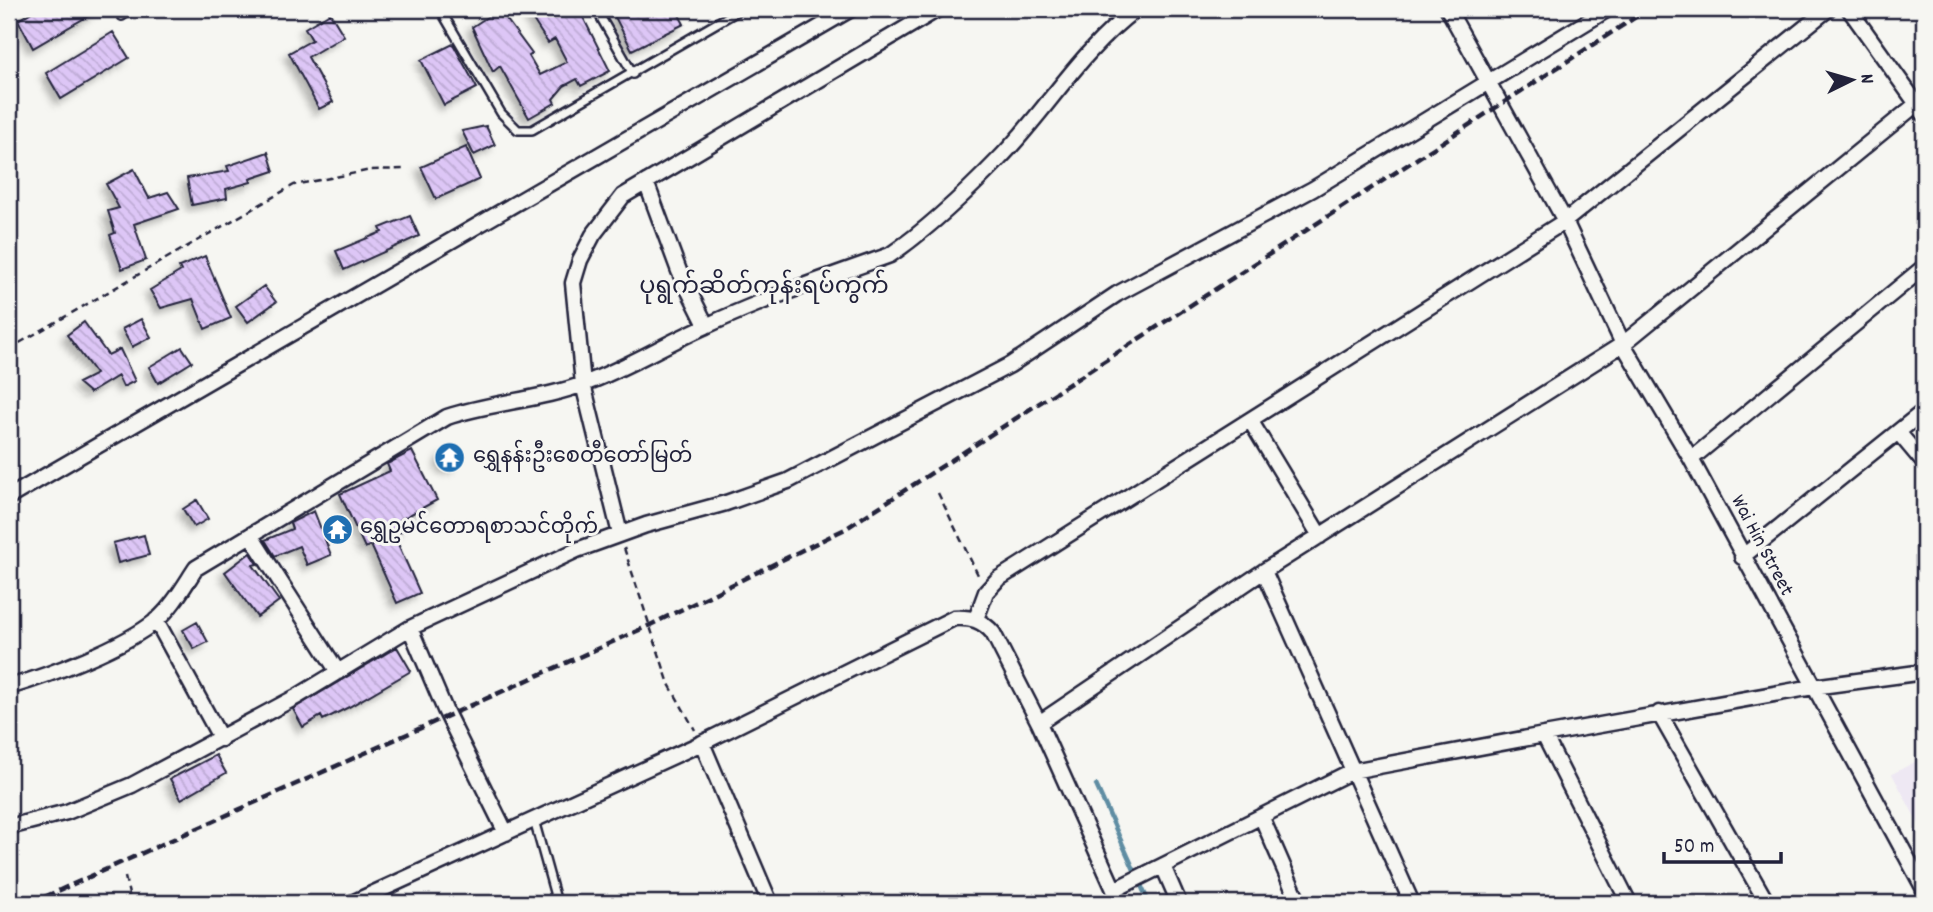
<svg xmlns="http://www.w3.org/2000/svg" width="1933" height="912" font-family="Dekko,'Noto Sans Myanmar',sans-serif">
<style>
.built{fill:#eee8f3}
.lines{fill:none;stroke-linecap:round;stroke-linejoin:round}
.stream{stroke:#5f8da3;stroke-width:4.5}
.building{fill:url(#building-back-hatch);stroke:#22223b;stroke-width:2;filter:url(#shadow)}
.service-casing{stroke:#22223b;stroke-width:12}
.minor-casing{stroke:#22223b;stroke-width:19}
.path{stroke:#22223b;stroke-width:2.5;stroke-dasharray:7 5;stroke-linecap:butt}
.service{stroke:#f6f6f2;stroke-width:7}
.minor{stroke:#f6f6f2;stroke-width:14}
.rail{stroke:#22223b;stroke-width:4.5;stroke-dasharray:10 5;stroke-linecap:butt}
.labels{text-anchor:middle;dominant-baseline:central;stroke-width:6;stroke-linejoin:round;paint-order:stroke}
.poi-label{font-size:21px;fill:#22223b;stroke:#f6f6f2;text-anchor:start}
.street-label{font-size:21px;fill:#22223b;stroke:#f6f6f2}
.quarter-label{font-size:24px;fill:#22223b;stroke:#f6f6f2}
</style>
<defs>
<pattern id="building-back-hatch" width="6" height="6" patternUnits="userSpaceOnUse" patternTransform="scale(1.75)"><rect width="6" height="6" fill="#ddc6f6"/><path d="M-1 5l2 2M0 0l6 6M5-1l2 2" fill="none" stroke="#bdaad4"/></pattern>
<filter id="shadow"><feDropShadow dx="-5" dy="5" stdDeviation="3.5" flood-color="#0004"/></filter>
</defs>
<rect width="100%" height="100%" fill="#f6f6f2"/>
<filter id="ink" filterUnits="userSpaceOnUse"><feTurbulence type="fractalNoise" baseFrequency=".0143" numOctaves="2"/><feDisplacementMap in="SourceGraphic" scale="14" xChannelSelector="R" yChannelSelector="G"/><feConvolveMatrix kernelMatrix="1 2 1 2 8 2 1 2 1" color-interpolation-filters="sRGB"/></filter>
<g filter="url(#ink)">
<!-- built -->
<path class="built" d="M1924,757V834L1892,774Z"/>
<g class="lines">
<!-- stream -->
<path class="stream" d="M1096,785L1149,903"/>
</g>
<!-- building -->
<path class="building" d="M37,9H100L33,48L18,20Z
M499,9L532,54L529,56L540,75L567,62L555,39L548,43L526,9H579L610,71L581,86L577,79L564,86L553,99L555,103L529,118L500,66L493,72L472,27Z
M626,9H676L684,24L632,50L614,15Z
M330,13L344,36L308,57L333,102L319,109L289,53L312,40L305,28Z
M113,32L129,58L61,99L46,73Z
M453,44L477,88L444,105L421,60Z
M486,126L495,145L474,155L462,131Z
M466,147L480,179L436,199L421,167Z
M268,152L274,171L250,179L251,182L226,189L227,198L192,205L187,178L229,171L227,166Z
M134,169L149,198L168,192L179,209L134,224L146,260L122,269L110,235L115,233L108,211L119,208L106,184Z
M410,216L419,236L344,270L336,251L382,232L380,228Z
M205,256L231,318L205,329L193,299L161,308L150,290L181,271L179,267Z
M264,286L276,302L248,322L236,306Z
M141,319L151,337L132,347L122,329Z
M84,322L108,355L120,349L135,381L123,387L118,376L90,393L78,383L96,374L67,335Z
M182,347L192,362L158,383L149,367Z
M440 460a9 9 0 1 1 18 0a9 9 0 1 1-18 0Z
M412,451L437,500L400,520L405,530L394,535L420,593L397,603L371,545L365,548L340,494L390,471L387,464Z
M197,500L208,519L194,527L183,509Z
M314,511L331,555L307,565L299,546L275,556L265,540L292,529L290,523Z
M144,535L149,555L118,563L113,543Z
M250,553L257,564L253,565L279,601L257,617L225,572Z
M197,622L208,642L194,649L183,630Z
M397,647L411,671L349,707L323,720L321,716L303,727L293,709Z
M216,755L226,773L181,799L170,779Z"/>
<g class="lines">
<defs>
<path id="service" d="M118,9L122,16L133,9
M440,9L501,113L518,130H532L741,9
M596,9L633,74
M534,820L557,903"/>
<path id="minor" d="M1448,9L1565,221L1623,344L1691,459L1924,889
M1849,9L1924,114
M646,182L679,271L706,325
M1250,420L1320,536
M1898,432L1924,463
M1691,459L1924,267
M9,497L851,9
M620,534L583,384L573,283L580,260L593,235L623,196L938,9
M251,536L338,672
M1742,557L1924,411
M1264,571L1412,903
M976,619L986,592L998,579L1565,221L1828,9
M156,620L221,739
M410,628L445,710L506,833
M9,687C50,675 124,647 157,620C173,606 184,586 196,568L447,417C492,402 542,400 586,383C628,367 665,344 706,326C766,298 828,277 890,255C928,229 966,193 999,159C1049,108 1077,54 1136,9
M1659,713L1767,903
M1039,723L1264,571L1623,344L1924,98
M702,743L770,903
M1262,818L1299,903
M9,827L67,812L132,785L298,696L410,628L577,550L646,525L726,503L788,481L1010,365L1117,294L1313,189L1608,9
M1163,866L1179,903
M1114,890L1352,771L1544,735
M352,903L702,743L954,618C971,617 982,620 993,633L1039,723L1120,903
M1629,903L1544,735L1813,687L1924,672"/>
</defs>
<!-- service casing -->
<use href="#service" class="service-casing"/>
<!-- minor casing -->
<use href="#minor" class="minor-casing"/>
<!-- path -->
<path class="path" d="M9,349L294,185L371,170L403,169
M938,493L980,579
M624,548L669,684L695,730
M125,877L131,903"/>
<!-- service -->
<use href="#service" class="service"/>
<!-- minor -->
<use href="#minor" class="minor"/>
<!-- rail -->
<path class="rail" d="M31,903L648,626L845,529L1648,9"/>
</g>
</g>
<!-- icons -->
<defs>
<symbol id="temple-disc" viewBox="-11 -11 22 22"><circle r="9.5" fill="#1f6fb2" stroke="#f6f6f2"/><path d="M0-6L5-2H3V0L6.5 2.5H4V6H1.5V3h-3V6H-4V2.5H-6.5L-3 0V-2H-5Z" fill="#fff"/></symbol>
</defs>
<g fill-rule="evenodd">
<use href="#temple-disc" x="432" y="440" width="35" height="35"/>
<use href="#temple-disc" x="320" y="512" width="35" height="35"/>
</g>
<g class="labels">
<!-- poi labels -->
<g class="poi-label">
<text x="473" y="458">ရွှေနန်းဦးစေတီတော်မြတ်</text>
<text x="360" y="529">ရွှေဥမင်တောရစာသင်တိုက်</text>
</g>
<!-- street labels -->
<g class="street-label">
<text transform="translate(1761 546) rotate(62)">Wai Hin Street</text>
</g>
<!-- quarter labels -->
<g class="quarter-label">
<text x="764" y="288">ပုရွက်ဆိတ်ကုန်းရပ်ကွက်</text>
</g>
</g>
<!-- margin -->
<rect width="1933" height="912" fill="none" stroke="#f6f6f2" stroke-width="35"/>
<rect x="18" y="18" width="1898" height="877" fill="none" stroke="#22223b" stroke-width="2.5" filter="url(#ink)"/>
<!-- north arrow -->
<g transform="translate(1852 80) rotate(85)" stroke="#f6f6f2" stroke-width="5" paint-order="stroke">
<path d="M0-5L12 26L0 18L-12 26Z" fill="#22223b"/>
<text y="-10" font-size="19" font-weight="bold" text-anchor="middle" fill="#22223b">N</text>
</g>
<!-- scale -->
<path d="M1664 852v10h117v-10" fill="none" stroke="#22223b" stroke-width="3.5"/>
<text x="1674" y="852" font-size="21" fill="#22223b" stroke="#f6f6f2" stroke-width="5" paint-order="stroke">50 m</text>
</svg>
